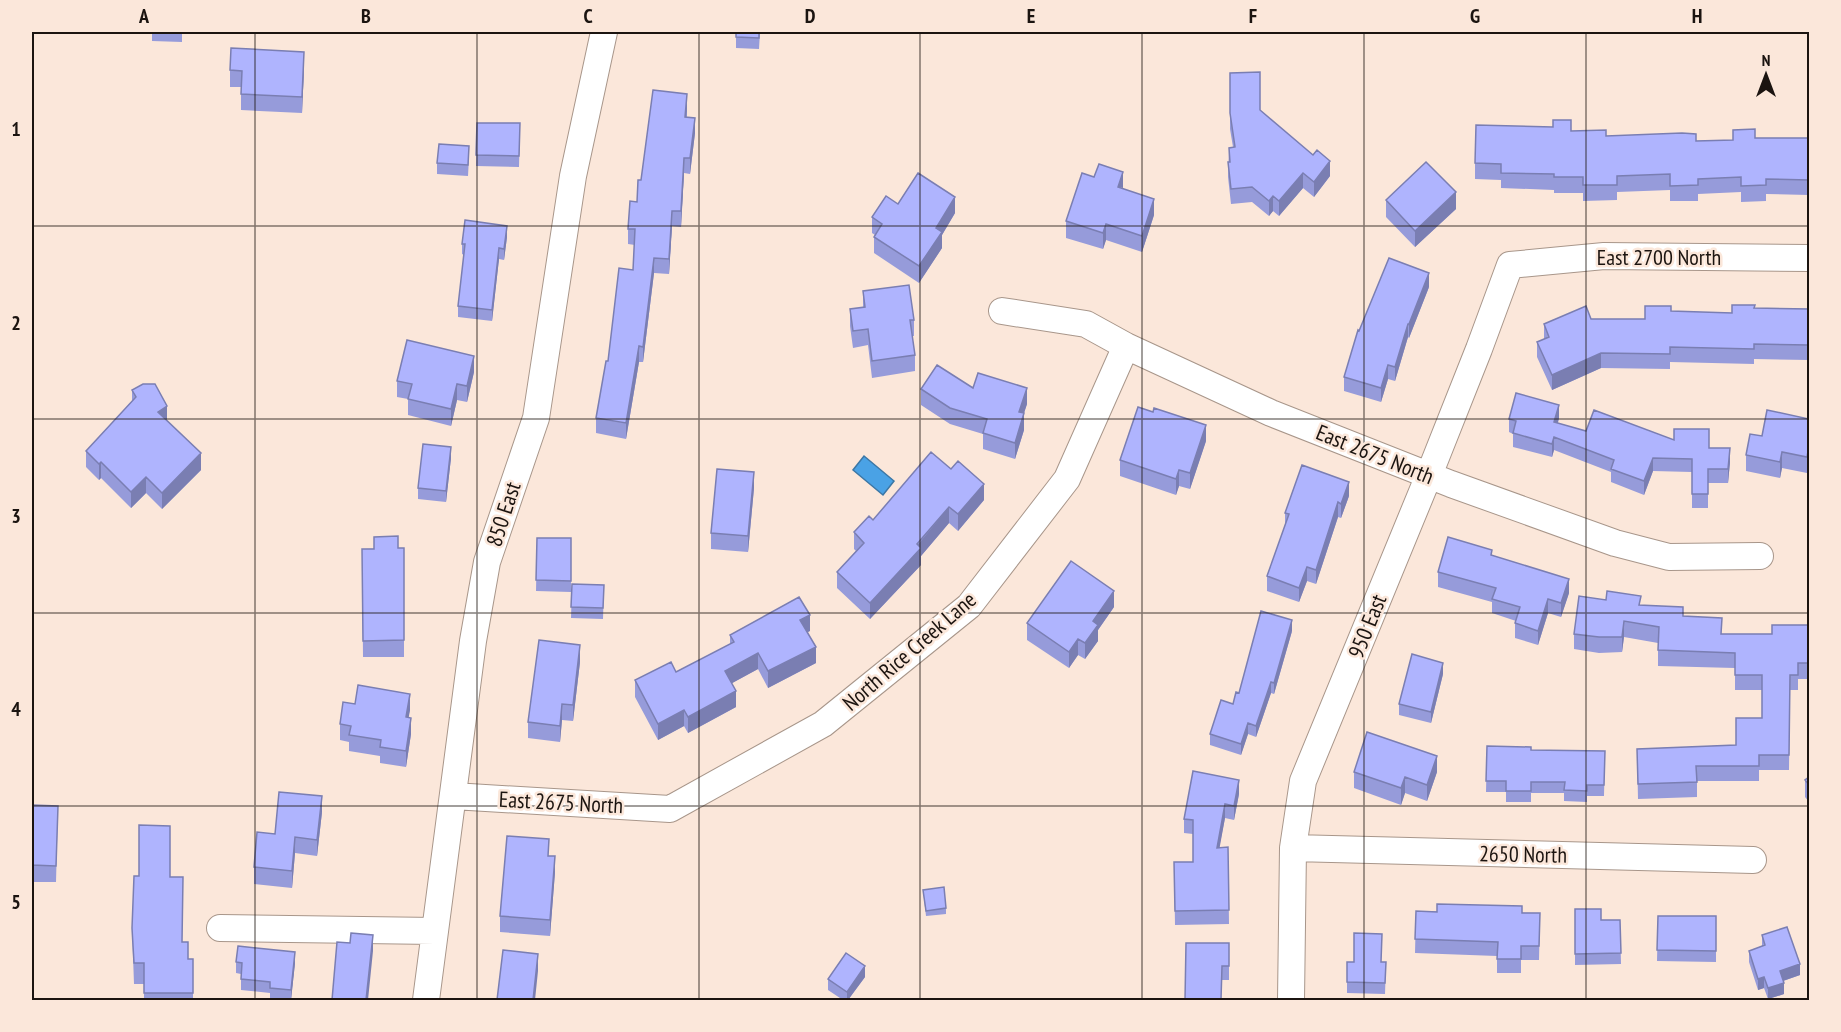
<svg xmlns="http://www.w3.org/2000/svg" width="1841" height="1032" font-family="'PT Sans Narrow',sans-serif">
<style>
.water{fill:#4aa2e5;stroke:#3c77a5;stroke-width:1.5}
.lines{fill:none;stroke-linecap:round;stroke-linejoin:round}
.minor-casing{stroke:#a8968a;stroke-width:28}
.minor{stroke:#fff;stroke-width:26}
.wall{fill:#969bda}
.shaded-wall{fill:#7a7eb2}
.building{fill:#afb4fe;stroke:#7a7eb2;stroke-width:1.5}
.grid{fill:none;stroke:#1b1410;stroke-width:1.5;stroke-opacity:0.55}
.labels{text-anchor:middle;dominant-baseline:central;stroke-width:5;stroke-linejoin:round;paint-order:stroke}
.street-label{font-size:22px;fill:#1b1410;stroke:#fbe7da}
.neatline{fill:none;stroke:#1b1410;stroke-width:2}
.grid-label{font-size:20px;text-anchor:middle;font-weight:bold;fill:#1b1410}
</style>
<rect width="100%" height="100%" fill="#fbe7da"/>
<!-- water -->
<path class="water" d="M864,456L894,481L883,495L853,470Z"/>
<g class="lines">
<defs>
<path id="minor" d="M1002,311L1086,324L1126,346L1271,413L1451,484L1615,543L1669,557L1760,556
M453,796L670,809L823,724L969,606L1067,479L1126,346
M1293,848L1753,860
M220,928L435,931
M426,1000L473,641L487,562L536,418L573,176L604,32
M1291,1000L1293,848L1303,781L1429,475L1479,349L1510,265L1604,256L1810,258"/>
</defs>
<!-- minor casing -->
<use href="#minor" class="minor-casing"/>
<!-- minor -->
<use href="#minor" class="minor"/>
</g>
<!-- wall -->
<path class="wall" d="M152,32H182V42L152,41Z
M736,32H760L759,49L736,48Z
M304,68L302,113L241,110V87H230V70Z
M1230,73L1260,110L1330,176L1314,197L1303,188L1279,216L1273,211L1269,216L1252,202L1231,204L1228,177L1229,148L1233,147L1230,129Z
M687,109V117L695,133L690,174L684,173L681,227L672,226L669,274L654,273L643,362H639L626,439L596,433V418L608,361L633,270L635,245L628,244V229L637,202L641,180Z
M477,123H520L519,167L476,166Z
M1571,131L1606,136L1696,141L1733,140L1755,138H1809V195L1766,194V201L1741,202V192L1698,194V201H1670V190L1617,192V200L1583,201V193H1554V190L1501,188V180L1475,179V163Z
M469,157L468,176L437,174V163Z
M1123,188L1154,215L1142,252L1106,240L1103,249L1066,238V221Z
M1386,200L1456,209L1415,247L1386,217Z
M898,204L955,213L942,235V248L919,283L874,253V237L875,235L872,233V217Z
M507,237L504,260L499,259L492,321L458,317V306L464,255L462,254V244Z
M1429,287L1409,338L1408,337L1395,381L1388,379L1381,402L1344,391V377L1359,331Z
M863,291L914,320V336H912L915,355V371L872,378L868,345L853,348L850,326V309L863,308Z
M1754,308L1809,309V360L1754,359V364L1670,362V369L1601,368L1552,390L1537,357V342L1544,339V324L1591,319H1645L1671,311L1732,313Z
M474,372L467,402L457,400L451,426L408,415V399L397,397V381Z
M973,388L1027,404L1024,413V430L1015,459L983,449V434L950,424L921,405V389Z
M132,390L167,421L201,470L162,509L146,493L131,508L101,478L99,480L86,467V451L132,401Z
M1559,418L1558,423L1586,431L1674,440L1709,448L1730,462L1728,483H1708V508H1692V472L1653,471L1644,495L1611,482V472L1554,450L1552,457L1513,447V434L1509,432V419Z
M1809,419L1807,473L1782,468L1780,478L1746,471V455L1762,436Z
M1206,441L1190,489L1179,486L1176,495L1120,476V460Z
M451,458L446,502L418,499V488Z
M754,488L748,552L711,549V533Z
M1349,496L1341,518L1338,517L1316,584L1307,581L1299,602L1267,591V576L1285,526V513Z
M984,500L958,531L949,523L921,556V565L870,619L837,588V572L856,551L854,549V532L873,520Z
M537,538H571V592L536,591Z
M398,548H404V657H363L362,549Z
M1492,555L1569,593L1561,617L1548,613L1538,645L1515,638V623L1516,621L1492,613V602L1438,587V572Z
M572,584L604,585L603,619L571,618Z
M1641,605L1683,616L1722,634H1772L1809,625V679H1798V690H1790L1789,770H1759V781H1697V797L1638,799L1637,749L1736,745L1762,718V690H1735V668L1658,666V643L1624,637L1622,652L1599,653L1574,649V634Z
M1114,607L1098,630V641L1085,659L1078,655L1069,668L1027,640V623Z
M810,631L807,632L816,663L768,688L758,669L732,683L736,707L688,733L684,726L658,740L635,697V680L676,672L730,644V635Z
M1292,631L1274,694L1271,693L1256,737L1248,734L1241,755L1210,745V734L1233,704L1239,693Z
M580,662L573,721L562,720L560,742L528,738V722Z
M1443,674L1431,723L1399,715V704Z
M410,710L408,717L411,734L406,767L380,763V756L349,751V742L340,740V724Z
M1487,746L1531,750L1605,751L1604,796H1587V802L1564,801V793H1531V802H1506V792H1486Z
M1354,772H1437L1427,801L1405,793L1401,805L1354,788Z
M1809,777V802L1805,797V780Z
M1239,794L1234,820L1225,818L1219,848L1228,847L1229,924L1175,925L1174,862H1193V834L1184,833V819Z
M32,805L58,806L56,882H32Z
M322,812L317,856L295,853L292,888L254,884V867Z
M555,872L550,936L500,932V916Z
M170,877L182,942L188,959H193V1000H144V984H134L132,928Z
M923,890L946,908V914L926,916Z
M1575,909L1601,920H1620L1621,964L1575,965Z
M1416,911L1540,913L1539,960H1521V973H1497V956L1415,953Z
M1658,916H1716V962L1657,961Z
M1762,935L1800,975L1783,981L1784,994L1768,999L1764,988L1758,990L1749,962V951L1762,946Z
M1229,943V980H1222L1185,1000Z
M236,962L295,963L291,1000L270,999V993L241,990V974L236,973Z
M1347,962H1386L1385,994L1347,993Z
M865,977L848,1000H843L828,990V979Z"/>
<!-- shaded-wall -->
<path class="shaded-wall" d="M304,52V68L302,113V97Z
M687,94V109L685,132V117Z
M695,118V133L690,174V158Z
M684,158V173L681,227V211Z
M1330,161V176L1314,197V182Z
M1123,172V188L1118,187Z
M1303,173V188L1279,216V201Z
M1456,192V209L1415,247V231Z
M1273,196V211L1269,216V201Z
M955,197V213L942,235V248L919,283V266L936,228Z
M1154,199V215L1142,252V236Z
M672,211V226L669,274V259Z
M1106,224V240L1103,249V233Z
M507,226V237L504,260V249Z
M499,248V259L492,321V310Z
M654,258V273L643,362V347Z
M1429,273V287L1409,338V324Z
M1408,324V337L1395,381V367Z
M639,346V362L626,439V423Z
M1601,353V368L1552,390V375Z
M474,356V372L467,402V386Z
M1388,365V379L1381,402V388Z
M457,384V400L451,426V409Z
M1027,388V404L1019,428V412Z
M1559,405V418L1554,435V422Z
M167,406V422L158,412Z
M1024,413V430L1015,459V443Z
M1206,425V441L1190,489V473Z
M1554,437V450L1552,457V444Z
M1809,445V461L1807,473V457Z
M451,447V458L446,502V491Z
M1730,448V462L1728,483V469Z
M1782,452V468L1780,478V462Z
M201,453V470L162,509V493Z
M1653,458V471L1644,495V481Z
M101,462V478L99,480V464Z
M1179,470V486L1176,495V479Z
M754,472V488L748,552V536Z
M146,477V493L131,508V492Z
M1349,482V496L1341,518V504Z
M984,484V500L958,531V514Z
M1338,502V517L1316,584V570Z
M949,507V523L921,556V565L870,619V603Z
M1307,567V581L1299,602V588Z
M1569,579V593L1561,617V603Z
M1114,591V607L1098,630V641L1085,659V643L1093,621Z
M1548,599V613L1538,645V631Z
M810,615V631L800,636V620Z
M1292,620V631L1274,694V683Z
M1624,621V637L1622,652V637Z
M1078,639V655L1069,668V652Z
M580,645V662L573,721V705Z
M816,647V663L768,688V671Z
M758,653V669L725,687V671Z
M1443,663V674L1431,723V712Z
M1271,682V693L1256,737V726Z
M736,691V707L688,733V717Z
M410,694V710L406,733V717Z
M562,704V720L560,742V726Z
M684,710V726L658,740V724Z
M411,718V734L406,767V751Z
M1248,723V734L1241,755V744Z
M1437,756V772L1427,801V785Z
M1405,777V793L1401,805V788Z
M1239,780V794L1234,820V806Z
M322,796V812L317,856V840Z
M1225,804V818L1217,862V848Z
M295,837V853L292,888V871Z
M555,856V872L550,936V920Z
M373,935V951L368,1000H366Z
M295,952V963L291,1000V990Z
M538,954V971L535,1000H533Z
M1800,964V975L1780,982V971Z
M865,966V977L848,1000H847V992Z
M1764,977V988L1758,990V979Z
M1784,983V994L1768,999V988Z"/>
<!-- building -->
<path class="building" d="M736,32H759V38L736,37Z
M231,48L304,52L302,97L241,94L242,71L230,70Z
M1260,72V110L1313,155L1317,150L1330,161L1314,182L1303,173L1279,201L1273,196L1269,201L1252,187L1231,189L1228,162H1230L1229,148L1235,147L1230,113V73Z
M653,90L687,94L685,117L695,118L690,158H684L681,211H672L669,259L654,258L643,347L639,346L626,423L596,418L606,361H608L619,268L633,270L635,229H628L630,201L637,202L638,180H641Z
M1553,120H1571V131L1606,130V136L1682,133L1696,134V141L1733,140V130L1755,129V138H1809V180L1766,179V185L1741,186V177L1698,179V185L1670,186V174L1617,176V185H1583V177H1554V174L1501,173V164L1475,163L1476,125L1553,127Z
M477,123H520L519,156L476,155Z
M439,144L469,146L468,165L437,163Z
M1426,162L1456,192L1415,231L1386,200Z
M1099,164L1123,172L1118,187L1154,199L1142,236L1106,224L1103,233L1066,221L1082,173L1094,177Z
M918,173L955,197L936,228L942,232L919,266L874,237L882,224L872,217L886,196L898,204Z
M465,220L507,226L504,249L499,248L492,310L458,306L465,244H462Z
M1389,258L1429,273L1409,324H1408L1395,367L1388,365L1381,388L1344,377L1358,330L1359,331Z
M909,285L914,320H910L915,355L872,361L868,329L853,331L850,309L865,307L863,291Z
M1732,305H1755L1754,308L1809,309V345L1754,344V349L1670,347V354L1601,353L1552,375L1537,342L1549,337L1544,324L1586,306L1591,319H1645V306H1671V311L1732,313Z
M407,340L474,356L467,386L457,384L451,409L408,399L412,384L397,381Z
M937,365L973,388L978,373L1027,388L1019,412L1024,413L1015,443L983,433L987,419L950,408L921,389Z
M143,384H155L167,406L158,412L201,453L162,493L146,477L131,492L101,462L99,464L86,451L136,397L132,390Z
M1516,393L1559,405L1554,422L1586,431L1594,410L1674,440V429H1709V448H1730L1728,469H1708V494H1692V459L1653,458L1644,481L1611,469L1614,460L1554,437L1552,444L1513,433L1516,421L1509,419Z
M1138,407L1153,412L1154,408L1206,425L1190,473L1179,470L1176,479L1120,460Z
M1767,410L1809,419V445L1807,457L1782,452L1780,462L1746,455L1750,434L1762,436Z
M423,444L451,447L446,491L418,488Z
M931,452L951,469L958,461L984,484L958,514L949,507L917,544L921,548L870,603L837,572L864,543L854,532L869,516L873,520Z
M1302,465L1349,482L1341,504L1338,502L1316,570L1307,567L1299,588L1267,576L1289,514L1285,513Z
M717,469L754,472L748,536L711,533Z
M398,536V548H404V640L363,641L362,549H374V537Z
M1448,537L1492,550L1491,555L1569,579L1561,603L1548,599L1538,631L1515,623L1520,607L1492,599L1496,588L1438,572Z
M537,538H571V581L536,580Z
M1071,561L1114,591L1093,621L1098,625L1085,643L1078,639L1069,652L1027,623Z
M572,584L604,585L603,608L571,607Z
M1607,591L1641,596L1639,605L1683,607V616L1722,618L1721,634H1772V625H1809V663H1798V675H1790L1789,755H1759V766H1696L1697,782L1638,784L1637,749L1736,745V718H1762V675H1735V653L1658,650L1659,627L1624,621L1622,637H1599L1574,634L1579,596L1606,600Z
M799,597L810,615L800,620L816,647L768,671L758,653L725,671L736,691L688,717L684,710L658,724L635,680L671,662L676,672L734,642L730,635Z
M1261,611L1292,620L1274,683L1271,682L1256,726L1248,723L1241,744L1210,734L1221,700L1233,704L1236,692L1239,693Z
M539,640L580,645L573,705L562,704L560,726L528,722Z
M1412,654L1443,663L1431,712L1399,704Z
M358,685L410,694L406,717L411,718L406,751L380,747L381,740L349,735L351,726L340,724L343,702L355,704Z
M1367,732L1437,756L1427,785L1405,777L1401,788L1354,772Z
M1487,746L1531,747V750L1605,751L1604,785H1587V791L1564,790L1565,782H1531V791H1506V781H1486Z
M1193,771L1239,780L1234,806L1225,804L1217,848L1228,847L1229,910L1175,911L1174,862H1193V820L1184,819Z
M1809,777V785L1805,780Z
M279,792L322,796L317,840L295,837L292,871L254,867L257,832L275,834Z
M32,805L58,806L56,866L32,865Z
M139,825L170,826V877H183L182,942H188V959H193V993H144V963H134L132,928L134,876H139Z
M507,836L549,839L548,856H555L550,920L500,916Z
M944,887L946,908L926,911L923,890Z
M1437,904L1522,906V913H1540L1539,946H1521V959H1497L1498,942L1415,939L1416,911L1437,912Z
M1575,909H1601V920H1620L1621,953L1575,954Z
M1658,916H1716V951L1657,950Z
M1787,927L1800,964L1780,971L1784,983L1768,988L1764,977L1758,979L1749,951L1765,945L1762,935Z
M351,933L373,935L366,1000H332L337,942L350,943Z
M1354,933L1382,934L1381,962H1386L1385,983L1347,982V962H1354Z
M1186,943H1229V966H1222L1221,1000H1185Z
M238,946L295,952L291,990L270,988V982L241,979L242,963L236,962Z
M503,950L538,954L533,1000H497Z
M846,953L865,966L847,992L828,979Z"/>
<!-- grid -->
<path class="grid" d="M255,32V1000M477,32V1000M699,32V1000M920,32V1000M1142,32V1000M1364,32V1000M1586,32V1000M32,226H1810M32,419H1810M32,613H1810M32,806H1810"/>
<g class="labels">
<!-- street labels -->
<g class="street-label">
<text x="1659" y="257">East 2700 North</text>
<text transform="translate(1375 454) rotate(22)">East 2675 North</text>
<text transform="translate(503 514) rotate(-72)">850 East</text>
<text transform="translate(1367 626) rotate(-68)">950 East</text>
<text transform="translate(909 651) rotate(-41)">North Rice Creek Lane</text>
<text transform="translate(561 802) rotate(3)">East 2675 North</text>
<text transform="translate(1523 854) rotate(1)">2650 North</text>
</g>
</g>
<!-- border -->
<rect width="1841" height="1032" fill="none" stroke="#fbe7da" stroke-width="66"/>
<!-- north arrow -->
<g transform="translate(1766 75)" stroke="#fbe7da" stroke-width="4.5" paint-order="stroke">
<path d="M0-4.5L10 22L0 15L-10 22Z" fill="#1b1410"/>
<text y="-9" font-size="16" font-weight="bold" text-anchor="middle" fill="#1b1410">N</text>
</g>
<rect x="33" y="33" width="1775" height="966" class="neatline"/>
<g class="grid-label">
<text x="144" y="23">A</text>
<text x="366" y="23">B</text>
<text x="588" y="23">C</text>
<text x="810" y="23">D</text>
<text x="1031" y="23">E</text>
<text x="1253" y="23">F</text>
<text x="1475" y="23">G</text>
<text x="1697" y="23">H</text>
<text x="16" y="136">1</text>
<text x="16" y="330">2</text>
<text x="16" y="523">3</text>
<text x="16" y="716">4</text>
<text x="16" y="909">5</text>
</g>
</svg>
